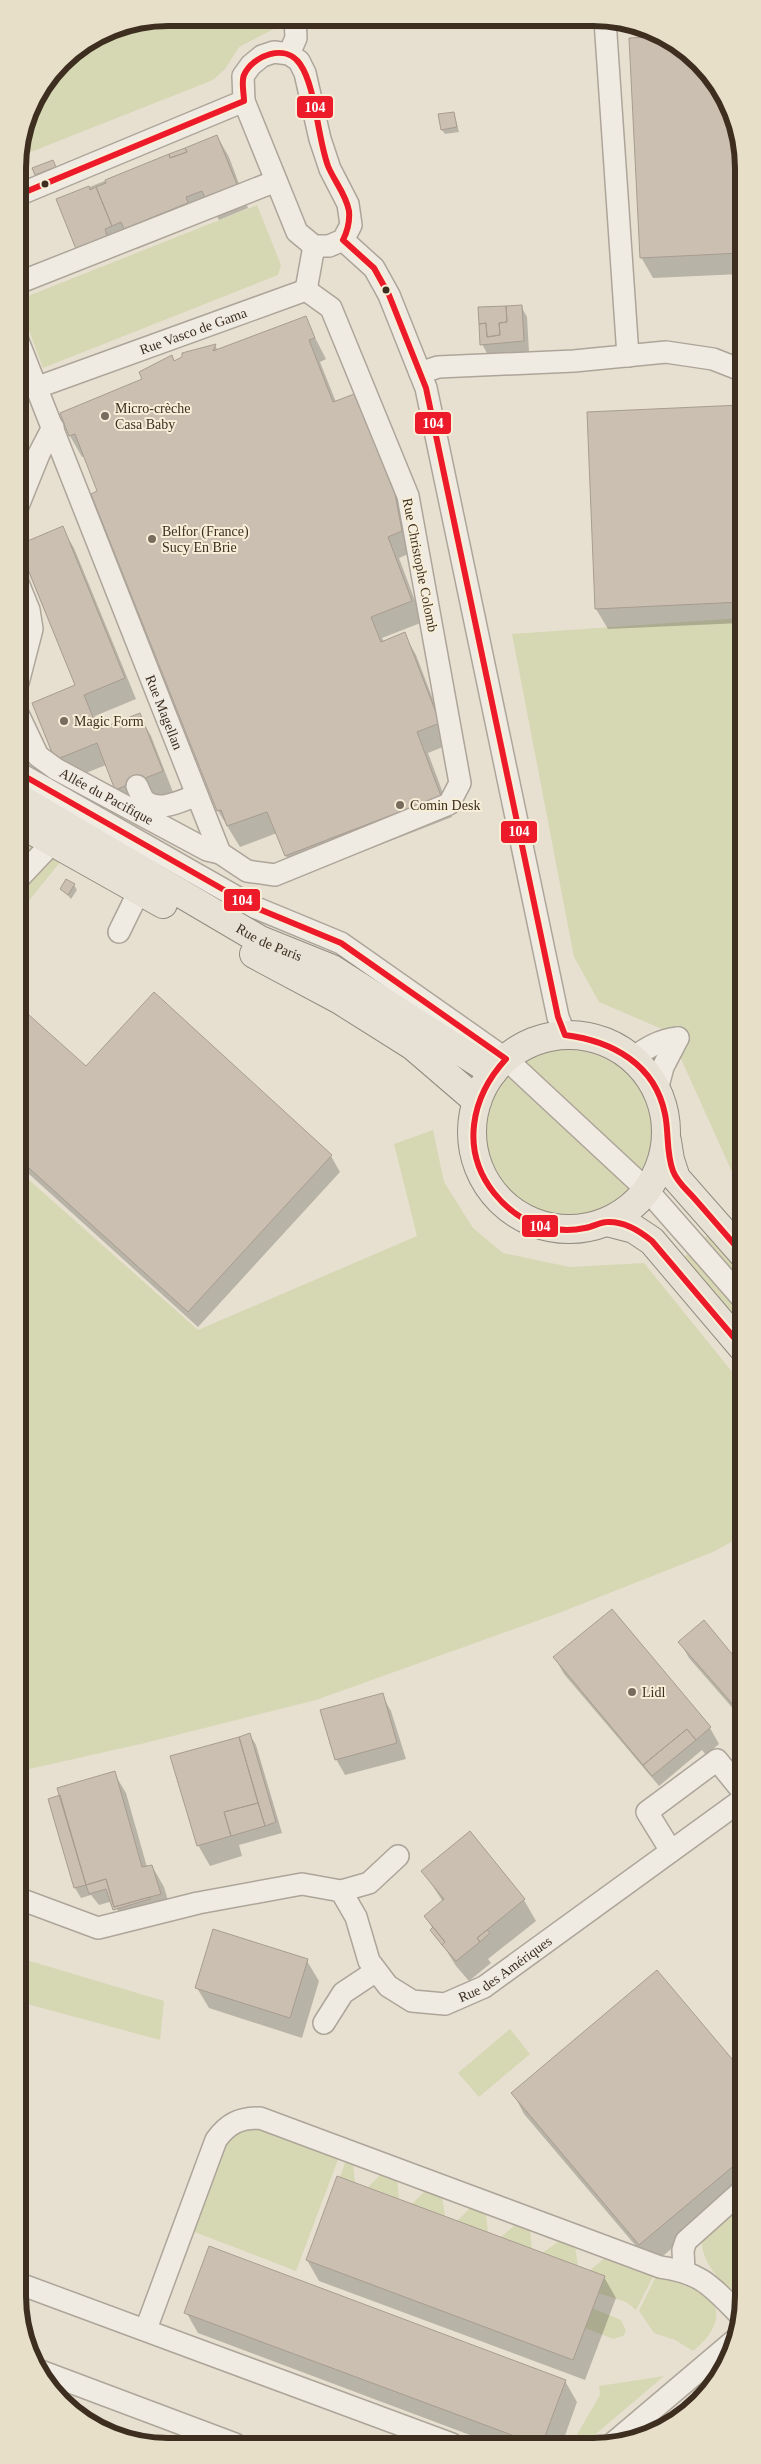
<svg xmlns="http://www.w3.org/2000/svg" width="761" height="2464" font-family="Georgia,serif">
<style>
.green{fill:#d6d7b3}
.shadow{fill:#0003}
.building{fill:#cbbfb2;stroke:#a89c90}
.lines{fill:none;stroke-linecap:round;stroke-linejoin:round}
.minor-casing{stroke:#ada599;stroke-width:24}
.major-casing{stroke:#928b80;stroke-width:30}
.minor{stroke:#efebe3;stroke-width:21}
.major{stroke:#e6e1d4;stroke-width:28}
.bus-1-casing{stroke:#f7eed8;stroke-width:10}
.bus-1{stroke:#ed1b2a;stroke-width:6}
.bus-dot{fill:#3d2e20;stroke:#f7eed8;stroke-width:2}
.poi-dot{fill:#786c5e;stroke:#f7eed8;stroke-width:2}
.labels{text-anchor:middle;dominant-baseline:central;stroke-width:4;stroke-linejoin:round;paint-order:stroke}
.street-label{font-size:14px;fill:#3d2e20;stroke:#f7eed8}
.poi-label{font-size:14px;fill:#3d2e20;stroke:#f7eed8;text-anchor:start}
.rim{fill:none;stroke:#3d2e20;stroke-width:6}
.line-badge{stroke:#f7eed8;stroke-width:2}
.badge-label{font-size:14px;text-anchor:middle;font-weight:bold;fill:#fff}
</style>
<rect width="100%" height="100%" fill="#e7e0d1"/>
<!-- green -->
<path class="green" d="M168,18H279L278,27L239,47L225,69L213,80L18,157L29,110L62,61L111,29Z
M257,205L281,265L278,275L43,368L18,300Z
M741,618L742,1168L732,1172L669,1032L599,1002L574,957L512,634Z
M19,834L61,861L19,913Z
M564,1049C612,1051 653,1082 654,1132C654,1146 652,1162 643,1173L524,1062L549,1051Z
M507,1076L631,1190L629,1194C543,1264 439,1163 507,1076Z
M433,1130L444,1182L473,1228L503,1253L570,1267L644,1263L742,1384V1536L713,1552L559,1613L316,1700L145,1743L20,1771L19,1171L198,1330L417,1236L394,1144Z
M712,1232L742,1267V1284L703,1239Z
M688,1253L742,1315V1333L680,1261Z
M20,1958L164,2001L160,2040L20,2002Z
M510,2029L530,2054L479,2097L458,2073Z
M256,2127L339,2157L296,2271L192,2231L223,2145L236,2130Z
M346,2160L353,2163L355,2183L340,2177Z
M381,2174L397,2179L399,2199L368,2187Z
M426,2190L442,2196L445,2216L412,2204Z
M743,2199V2295C723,2288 700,2261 702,2239Z
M471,2207L486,2214L488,2233L457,2221Z
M516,2224L530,2230L532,2249L501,2237Z
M561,2240L575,2246L578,2266L542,2253Z
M605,2258L654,2275L636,2310L626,2302L598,2293L590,2270Z
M656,2276C671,2282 687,2285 700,2292C731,2309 712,2336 693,2351L675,2340L654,2333L639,2311Z
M592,2308L621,2320L626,2331L623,2336L613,2339L585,2328Z
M664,2376L584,2444H568L572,2436L575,2438L600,2395L599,2386Z"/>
<!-- shadow -->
<path class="shadow" d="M650,31L668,38L700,62L741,139V274L653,278L641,257Z
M454,113L459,132L445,134L442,130Z
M217,136L229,157L248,208L219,220L214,211L196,218L199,224L137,249L134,243L86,264L57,200Z
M53,161L58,172L39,180L34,169Z
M521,306L527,317L529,352L488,355L482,344Z
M305,318L326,359L320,362L336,402L356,394L406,516L413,552L399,558L423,622L382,638L384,642L404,634L416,655L450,744L428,753L452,817L298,877L286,856L277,833L240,847L218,811L93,495L99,492L85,456L82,457L70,436L61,413L144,380L174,362L215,345L218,351Z
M741,406V623L608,629L596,609Z
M62,528L74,548L136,699L95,716L101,730L139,715L151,736L173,792L128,810L116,789L106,765L68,780L56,759L76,686L18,546Z
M18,687L23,699L18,701Z
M74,885L77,890L71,899L62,889Z
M19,1007L86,1068L331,1156L340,1172L198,1327L19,1165Z
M704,1622L742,1668L743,1720L689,1658L680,1642Z
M555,1658L710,1728L719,1744L706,1755L702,1750L659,1786L564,1674Z
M382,1695L391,1711L406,1759L345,1775L336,1759Z
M250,1735L256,1745L282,1833L239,1845L242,1856L210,1866L198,1845L172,1757Z
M114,1773L126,1793L147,1867L152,1866L164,1887L172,1914L127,1928L113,1901L99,1905L91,1895L81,1898L75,1888L49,1800Z
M469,1833L524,1900L536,1921L488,1959L491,1963L469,1981L456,1966L425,1916L443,1902L423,1871Z
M307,1961L319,1981L302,2038L209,2008L197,1988Z
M743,2074V2189L652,2265L524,2114L513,2093Z
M307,2260L604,2277L616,2298L585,2380L319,2281Z
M186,2312L565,2381L577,2402L562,2444H494L198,2333Z"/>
<!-- building -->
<path class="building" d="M649,30L668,38L700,62L728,101L741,139V253L640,258L629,38L649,37Z
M454,112L457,127L441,130L438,114Z
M217,135L238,187L206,200L202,191L186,197L188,203L124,229L121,222L112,226L96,187L106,183L105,180L169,154L170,158L187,152L185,148Z
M185,148L187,152L170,158L169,154Z
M53,160L56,167L35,175L32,168Z
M89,186L90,190L96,187L112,226L105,229L107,236L76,249L56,199Z
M188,203L190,206L125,232L124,229Z
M522,305L524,341L480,345L479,324L486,323L487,337L500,335L499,323L507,322L506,306Z
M506,306L507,322L499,323L500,335L487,337L486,323L479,324L478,307Z
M306,316L315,338L309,340L333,402L357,393L395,494L402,531L388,537L412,601L371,617L381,642L405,632L440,723L417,732L441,796L285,856L267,812L227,826L221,810L217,811L91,494L97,491L75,434L69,436L60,413L142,379L139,372L172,355L174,361L182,357V353L216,344L213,351Z
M741,405V602L595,609L587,412Z
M63,526L125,678L84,695L98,730L140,713L163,771L115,790L97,743L55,760L32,703L75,685L18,545Z
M66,879L75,884L68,895L60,889Z
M154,992L332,1155L188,1312L19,1159V1006L86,1066Z
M612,1609L711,1727L696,1740L687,1729L643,1765L553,1657Z
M704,1620L742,1666L743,1716L678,1642Z
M383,1693L397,1743L335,1760L320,1710Z
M687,1729L696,1740L652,1776L643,1765Z
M250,1733L276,1822L265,1826L239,1737Z
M239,1737L258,1803L224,1812L231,1836L197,1846L170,1756Z
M115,1771L142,1867L152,1865L161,1894L114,1907L106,1879L86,1885L57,1788Z
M60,1795L86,1885L74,1888L48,1799Z
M258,1803L265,1826L231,1836L224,1812Z
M470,1831L525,1899L477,1938L480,1942L456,1961L442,1945L445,1942L424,1916L444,1899L421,1871Z
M106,1879L114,1907L150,1897V1899L113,1910L106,1889L89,1894L86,1885Z
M433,1927L445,1942L442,1945L430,1930Z
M213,1929L308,1959L290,2018L195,1988Z
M487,1930L490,1933L480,1942L477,1938Z
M657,1970L743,2072V2158L639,2245L511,2093Z
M337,2176L605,2276L573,2360L306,2260Z
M209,2246L566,2380L542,2444H536L184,2313Z"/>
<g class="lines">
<defs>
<g id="minor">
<path d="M605,20L628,356"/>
<path d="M274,52L289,54L299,61L305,73L320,139L330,169L348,204L351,225L343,240L329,246H314L297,232L244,101L243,76L251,65L262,56Z"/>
<path d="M289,54L296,38L295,18"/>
<path d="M18,195L244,101"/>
<path d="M343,240L374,268L389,295L426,388L558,1017L565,1035"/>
<path d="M18,283L276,181"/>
<path d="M306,290L314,246"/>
<path id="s1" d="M18,341L220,853L247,871L275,875L449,804L460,783L408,496L331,308L306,290"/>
<path d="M420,373L438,367L574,361L666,352L713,359L741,370"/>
<path id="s2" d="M38,387L306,290"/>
<path d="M18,506L39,454L53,427"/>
<path d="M18,583L29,610L32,629L18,683"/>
<path id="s3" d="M18,714L38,756L56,769L207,850L220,853"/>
<path d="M19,773L254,907L341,943L506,1059L648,1191L742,1298"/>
<path d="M137,786C139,790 141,796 144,800C158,814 183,800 197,795"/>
<path d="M19,878L53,842L65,835"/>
<path d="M119,932L139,891L150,881"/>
<path d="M632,1058C647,1048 659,1040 678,1038"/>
<path d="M657,1090L663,1067L678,1038"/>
<path d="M671,1851L647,1812L717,1760L743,1792"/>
<path d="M341,1891L369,1883L398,1856"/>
<path id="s4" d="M20,1899L98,1928L198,1903L302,1884L341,1891L356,1917L369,1961L388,1986L412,2001L445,2004L484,1987L743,1799"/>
<path d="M324,2023L343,1993L376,1971"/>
<path d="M684,2271L683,2250L686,2241L743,2190"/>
<path d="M20,2284L452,2444"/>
<path d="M146,2329L216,2140C228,2123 240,2118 260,2118L660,2267C703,2273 712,2287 741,2316"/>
<path d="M38,2370L235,2444"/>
<path d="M612,2444L736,2339"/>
</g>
<g id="major">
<path id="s5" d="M19,798L260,940L332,969L493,1072"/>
<path d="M19,823L163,904"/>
<path d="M254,954L340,1000L413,1046L477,1101"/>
<circle cx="569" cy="1132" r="97"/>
<path d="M667,1141L670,1160L676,1178L742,1253"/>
<path d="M607,1222L634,1229L652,1241L742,1347"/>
</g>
</defs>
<!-- minor casing -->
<use href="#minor" class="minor-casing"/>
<!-- major casing -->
<use href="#major" class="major-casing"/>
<!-- minor -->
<use href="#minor" class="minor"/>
<!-- major -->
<use href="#major" class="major"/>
<defs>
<path id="bus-1" d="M244,101C244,93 241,82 244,75C253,55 286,43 300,64C316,87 317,136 328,166C334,181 346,194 349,211C350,222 348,230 343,240
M18,195L244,101
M343,240L374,268L389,295L426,388L558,1017L565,1035
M19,773L254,907L341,943L506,1059C471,1097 460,1150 494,1193C506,1208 522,1220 540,1226C554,1230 571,1231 585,1228C593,1227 600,1222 607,1222C624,1221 640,1231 652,1241L742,1347
M565,1035C612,1041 655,1064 665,1114C669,1133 666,1153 673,1171C677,1182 687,1190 694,1198C710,1216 726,1235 742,1253"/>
</defs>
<!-- bus-1 casing -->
<use href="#bus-1" class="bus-1-casing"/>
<!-- bus-1 -->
<use href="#bus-1" class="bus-1"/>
</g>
<!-- markers -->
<g class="bus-dot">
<circle cx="45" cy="184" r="4.5"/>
<circle cx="386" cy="290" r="4.5"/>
</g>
<g class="poi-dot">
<circle cx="105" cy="416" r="5"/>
<circle cx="152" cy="539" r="5"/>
<circle cx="64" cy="721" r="5"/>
<circle cx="400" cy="805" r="5"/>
<circle cx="632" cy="1692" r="5"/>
</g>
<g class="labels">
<!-- street labels -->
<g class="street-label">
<text stroke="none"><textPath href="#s2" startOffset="165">Rue Vasco de Gama</textPath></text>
<text transform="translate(420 565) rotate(79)">Rue Christophe Colomb</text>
<text stroke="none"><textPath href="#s1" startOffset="399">Rue Magellan</textPath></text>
<text stroke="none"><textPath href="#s3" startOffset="126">Allée du Pacifique</textPath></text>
<text stroke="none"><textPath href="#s5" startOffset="289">Rue de Paris</textPath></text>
<text stroke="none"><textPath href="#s4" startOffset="570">Rue des Amériques</textPath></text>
</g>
<!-- poi labels -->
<g class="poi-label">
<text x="115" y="408">Micro-crèche<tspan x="115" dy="16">Casa Baby</tspan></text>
<text x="162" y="531">Belfor (France)<tspan x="162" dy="16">Sucy En Brie</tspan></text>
<text x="74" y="721">Magic Form</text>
<text x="410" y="805">Comin Desk</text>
<text x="642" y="1692">Lidl</text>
</g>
</g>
<!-- crop -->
<path d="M0 0H761V2464H0ZM168 26H593A142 142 0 0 1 735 168V2296A142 142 0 0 1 593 2438H168A142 142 0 0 1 26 2296V168A142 142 0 0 1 168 26Z" fill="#e8dfc9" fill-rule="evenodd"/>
<path class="rim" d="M168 26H593A142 142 0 0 1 735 168V2296A142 142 0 0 1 593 2438H168A142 142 0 0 1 26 2296V168A142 142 0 0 1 168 26Z"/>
<g class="line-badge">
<rect x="296" y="95" width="38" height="24" rx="5" fill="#ed1b2a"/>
<rect x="414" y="411" width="38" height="24" rx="5" fill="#ed1b2a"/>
<rect x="500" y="820" width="38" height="24" rx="5" fill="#ed1b2a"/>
<rect x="223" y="888" width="38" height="24" rx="5" fill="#ed1b2a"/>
<rect x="521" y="1214" width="38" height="24" rx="5" fill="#ed1b2a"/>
</g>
<g class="badge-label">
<text x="315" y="112">104</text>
<text x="433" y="428">104</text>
<text x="519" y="836">104</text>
<text x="242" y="905">104</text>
<text x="540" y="1231">104</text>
</g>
</svg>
